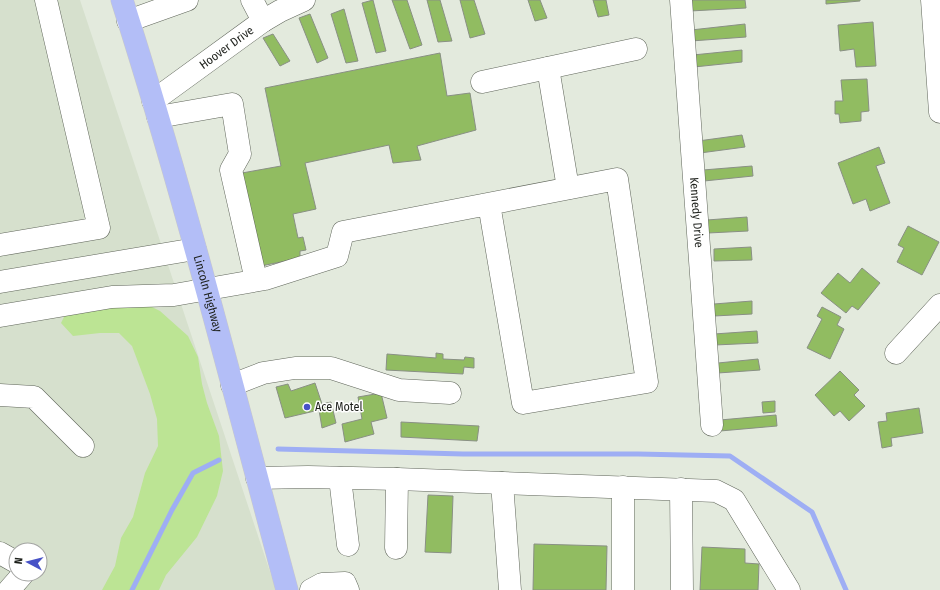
<svg xmlns="http://www.w3.org/2000/svg" width="940" height="590" font-family="'Fira Sans Condensed',sans-serif">
<style>
.built{fill:#d6e0cd;fill-rule:evenodd}
.green{fill:#bce494}
.lines{fill:none;stroke-linecap:round;stroke-linejoin:round}
.stream{stroke:#9eaef4;stroke-width:5}
.building{fill:#91bc61;stroke:#899084}
.minor-casing{stroke:#60665b;stroke-width:23}
.major-casing{stroke:#c9c9c8;stroke-width:23}
.minor{stroke:#fff;stroke-width:22}
.major{stroke:#b3bef7;stroke-width:22}
.poi-dot{fill:#4752c7;stroke:#fff;stroke-width:1.5}
.labels{text-anchor:middle;dominant-baseline:central;stroke-width:3;stroke-linejoin:round;paint-order:stroke}
.street-label{font-size:12px;fill:#1c1f1a;stroke:#fff}
.poi-label{font-size:12px;fill:#1c1f1a;stroke:#fff;text-anchor:start}
</style>
<rect width="100%" height="100%" fill="#e3eadd"/>
<!-- built -->
<path class="built" d="M0,0H80L276,590H0ZM16,550H40V574H16Z"/>
<!-- green -->
<path class="green" d="M140,301L160,311L188,336L198,357L202,384L207,403L219,436L223,471L217,496L197,537L166,575L159,590H102L115,566L121,538L133,517L145,473L158,446L157,419L150,394L132,346L119,333H100L73,336L61,323L70,305Z"/>
<g class="lines">
<!-- stream -->
<path class="stream" d="M278,449L463,454H638L730,456L812,512L846,590
M132,590L172,510L193,473L219,460"/>
</g>
<!-- building -->
<path class="building" d="M373,0L386,51L376,53L362,3Z
M392,0H407L422,45L410,49Z
M427,0H440L452,41L438,42Z
M460,0H474L485,34L470,38Z
M528,0H540L547,18L535,21Z
M593,0H606L609,15L598,17Z
M689,0H745L746,8L690,11Z
M826,0H860V1L826,4Z
M344,9L358,61L346,63L331,14Z
M310,14L328,58L317,63L299,18Z
M873,22L876,66L856,67L854,49L840,51L838,25Z
M745,24L746,37L691,41V30Z
M273,34L290,61L280,66L263,38Z
M742,50V62L694,67L693,55Z
M440,53L447,96L470,93L476,130L417,146L421,160L393,163L389,145L305,163L316,209L293,214L298,238L303,237L306,250L300,251V258L261,266L242,173L281,166L265,88Z
M867,79L869,111L861,112V121L840,123L839,114H835V101H843L841,80Z
M742,135L745,147L700,153L698,141Z
M879,147L885,163L876,166L890,203L870,211L866,199L853,204L838,163Z
M752,166L753,176L704,181L703,170Z
M747,217L748,231L708,233L707,220Z
M908,226L939,242L922,275L897,262L904,248L898,245Z
M751,247L752,260L714,261V249Z
M862,268L880,283L858,310L852,306L846,313L821,293L838,273L850,283Z
M752,301V314L714,316V304Z
M822,307L841,317L837,325L844,329L830,359L807,348L822,319L817,316Z
M757,331L758,343L715,345L714,334Z
M436,353L443,354V359L464,360L465,357L474,358V368L464,367L463,374L386,370L387,354L436,358Z
M758,359L760,370L718,373V363Z
M840,371L859,390L854,395L865,406L849,421L840,411L834,416L815,395Z
M315,383L322,404L331,402L336,423L322,428L319,410L285,418L276,387L288,384L291,391Z
M381,393L387,418L371,422L374,434L345,442L342,424L362,419L358,397Z
M775,401V412L763,413L762,402Z
M919,408L923,433L891,438L892,446L882,448L878,422L887,421L886,413Z
M776,415L777,426L720,431V420Z
M401,422L479,426L477,441L401,437Z
M428,495L453,496L451,553L425,552Z
M534,544L607,546L606,590H533Z
M702,547L745,549V563L759,564L758,590H700Z"/>
<g class="lines">
<defs>
<g id="minor">
<path d="M252,0L263,21"/>
<path id="s1" d="M681,0L712,425"/>
<path d="M932,0L940,112"/>
<path d="M128,21L187,0"/>
<path d="M548,68L568,188"/>
<path d="M482,82L636,49"/>
<path id="s2" d="M153,101L263,21L280,11L304,0"/>
<path d="M158,117L232,104L240,154L231,170L256,280"/>
<path d="M0,245L99,228L46,0"/>
<path d="M0,282L195,249"/>
<path d="M0,316L112,297L174,295L265,279L337,256L343,232L617,179L647,382L523,403L489,204"/>
<path d="M896,353L940,305"/>
<path d="M232,385L263,373L295,368H331L399,390L450,393"/>
<path d="M0,395L34,397L83,446"/>
<path d="M257,478L308,477L397,479L716,491L734,500L789,590"/>
<path d="M340,478L348,545"/>
<path d="M502,483L510,590"/>
<path d="M623,487V590"/>
<path d="M681,489L682,590"/>
<path d="M396,548L397,479"/>
<path d="M0,553L16,562"/>
<path d="M9,590L23,574"/>
<path d="M311,590L322,584L345,583L348,590"/>
</g>
<g id="major">
<path id="s3" d="M122,0C184,194 234,393 287,590"/>
</g>
</defs>
<!-- minor casing -->
<use href="#minor" class="minor-casing"/>
<!-- major casing -->
<use href="#major" class="major-casing"/>
<!-- minor -->
<use href="#minor" class="minor"/>
<!-- major -->
<use href="#major" class="major"/>
</g>
<!-- markers -->
<circle class="poi-dot" cx="307" cy="407" r="4"/>
<g class="labels">
<!-- street labels -->
<g class="street-label">
<text stroke="none"><textPath href="#s2" startOffset="91">Hoover Drive</textPath></text>
<text stroke="none"><textPath href="#s1" startOffset="213">Kennedy Drive</textPath></text>
<text stroke="none"><textPath href="#s3" startOffset="306">Lincoln Highway</textPath></text>
</g>
<!-- poi labels -->
<g class="poi-label">
<text x="315" y="407">Ace Motel</text>
</g>
</g>
<!-- north arrow -->
<g transform="translate(28 562) rotate(277)"><circle r="19" fill="#ffffff" stroke="#a4a5a3"/>
<path d="M0-3L7 15L0 10L-7 15Z" fill="#4752c7"/>
<text y="-6" font-size="11" font-weight="bold" text-anchor="middle" fill="#1c1f1a">N</text>
</g>
</svg>
